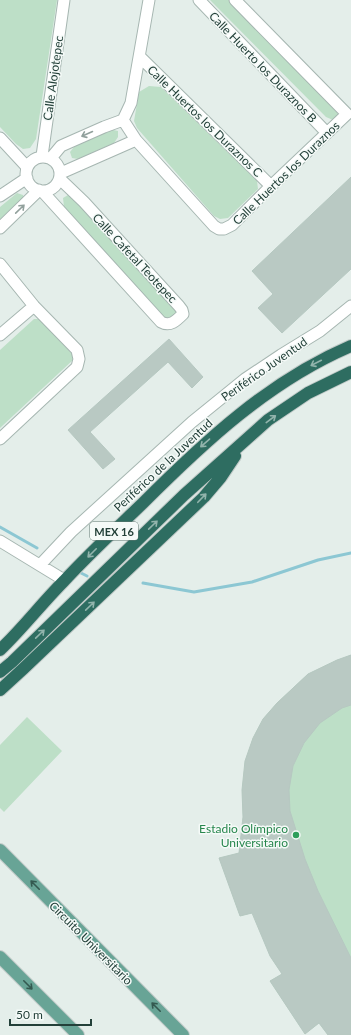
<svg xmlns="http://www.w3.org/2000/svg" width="351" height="1035" font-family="Lato,sans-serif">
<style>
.green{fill:#bddfc7}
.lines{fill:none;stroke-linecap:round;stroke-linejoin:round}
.stream{stroke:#8cc7d3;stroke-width:3}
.building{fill:#b9c9c3;stroke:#b6c8c1}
.minor-casing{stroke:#a6b6b1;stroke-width:13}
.major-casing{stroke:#c1cac8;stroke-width:14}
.highway-casing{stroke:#c1cac8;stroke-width:14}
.minor{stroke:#fff;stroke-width:11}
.major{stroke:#68a496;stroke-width:12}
.highway{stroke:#2e6d61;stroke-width:12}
.oneway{stroke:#91a09c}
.oneway2{stroke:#92b4ac}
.oneway3{stroke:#345950}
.leisure-dot{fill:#2e9e5b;stroke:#f5faf8;stroke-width:1.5}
.labels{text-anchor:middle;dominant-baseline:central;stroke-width:3;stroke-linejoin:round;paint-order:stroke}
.shield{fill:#f5faf8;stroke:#627872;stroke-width:1}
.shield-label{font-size:11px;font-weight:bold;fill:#234039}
.street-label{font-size:12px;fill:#234039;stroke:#f5faf8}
.leisure-label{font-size:12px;fill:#27864d;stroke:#f5faf8;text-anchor:end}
</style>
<rect width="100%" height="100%" fill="#e4eeea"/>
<!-- green -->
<path class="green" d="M0,0H57L36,139L30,148L23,149L16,144L0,127Z
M210,0H230L336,107L338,115L333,120L326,117Z
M149,86L161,87L257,181L258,189L228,218L220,219L214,216L137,128L134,121L139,92Z
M109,129L118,131V137L114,143L78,159L72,158L70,152L74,147Z
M17,193L23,195L24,199L0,223V207Z
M68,195L73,197L177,311L176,318L164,319L64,207L63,198Z
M34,319H42L72,354L73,360L0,428V350Z
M351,655V1035H328L319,1023L305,1034L270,981L282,974L270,956L253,913L240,916L219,858L239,853L243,817L242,791L245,761L253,738L263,719L277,703L308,674L337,660Z
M27,717L62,751L4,812L0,808V745Z"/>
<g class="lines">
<!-- stream -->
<path class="stream" d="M0,527L37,548
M81,573L87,576
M143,583L194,592L252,582L318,560L351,553"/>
</g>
<!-- building -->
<path class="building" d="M351,177V269L282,333L258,308L273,294L252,271Z
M169,339L203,377L192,388L168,362L90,432L115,459L103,469L68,430Z
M351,655V705L342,708L320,723L304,743L293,766L289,790L290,811L305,859L318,891L351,958V1035H328L319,1023L305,1034L270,981L282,974L270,956L252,913L240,916L219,858L239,853L243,817L242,790L245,761L253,738L263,719L277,703L308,674L337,660Z"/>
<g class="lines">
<defs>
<path id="minor" d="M199,0L327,133
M140,57L271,186
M123,120L136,140L214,226L219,229H224L232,225L271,186L347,114L235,0
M0,138L27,167
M42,156L64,0
M26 174a17 17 0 1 1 34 0a17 17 0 1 1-34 0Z
M51,158L61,146L104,127L123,120L131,103L149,0
M61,173L136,140
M42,191L161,322C170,327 176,321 183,314L182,310L179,306L84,202L60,179
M0,196L27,178
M0,228L39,190
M0,264L34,306L77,350L79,359L77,367L0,439
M0,335L34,306
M0,541L64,580
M40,565L71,532L192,422L245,379L281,355L320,331L351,306"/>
<path id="major" d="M0,850L183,1035
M0,957L78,1035"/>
<path id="highway" d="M0,650C23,628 42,603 64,581C89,554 116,529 142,504C204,442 269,381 351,346
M0,672L12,662L184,495L268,420L308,393L351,372
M0,690L23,669L204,497L221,477L235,456"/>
</defs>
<!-- minor casing -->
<use href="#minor" class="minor-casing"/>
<!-- major casing -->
<use href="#major" class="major-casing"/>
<!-- highway casing -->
<use href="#highway" class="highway-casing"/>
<!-- minor -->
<use href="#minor" class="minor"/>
<!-- major -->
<use href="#major" class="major"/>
<!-- highway -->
<use href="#highway" class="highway"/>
</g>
<!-- one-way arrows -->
<defs><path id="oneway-shaft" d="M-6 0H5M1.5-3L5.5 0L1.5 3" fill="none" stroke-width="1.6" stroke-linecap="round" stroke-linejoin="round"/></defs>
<g class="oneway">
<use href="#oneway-shaft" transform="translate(87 134) rotate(156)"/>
<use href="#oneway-shaft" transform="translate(20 209) rotate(-44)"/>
</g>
<g class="oneway2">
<use href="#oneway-shaft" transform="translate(316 363) rotate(153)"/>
<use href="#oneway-shaft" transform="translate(271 419) rotate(-37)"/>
<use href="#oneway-shaft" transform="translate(205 443) rotate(139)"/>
<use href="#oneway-shaft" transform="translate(202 498) rotate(-46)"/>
<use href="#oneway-shaft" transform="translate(153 525) rotate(-44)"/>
<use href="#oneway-shaft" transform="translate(92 553) rotate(135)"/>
<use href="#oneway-shaft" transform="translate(90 606) rotate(-44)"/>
<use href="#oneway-shaft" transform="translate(40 634) rotate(-44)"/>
</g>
<g class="oneway3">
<use href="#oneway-shaft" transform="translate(35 885) rotate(-135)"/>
<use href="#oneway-shaft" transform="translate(28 985) rotate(45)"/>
<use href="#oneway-shaft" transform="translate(156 1007) rotate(-135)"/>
</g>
<!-- markers -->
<circle class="leisure-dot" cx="296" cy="835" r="4"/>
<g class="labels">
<!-- shield labels -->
<rect class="shield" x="90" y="522" width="48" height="18" rx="3"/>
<g class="shield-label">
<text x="114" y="531">MEX 16</text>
</g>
<!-- street labels -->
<g class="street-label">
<text transform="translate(263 67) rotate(46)">Calle Huerto los Duraznos B</text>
<text transform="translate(53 78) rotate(-82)">Calle Alojotepec</text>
<text transform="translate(205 121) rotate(44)">Calle Huertos los Duraznos C</text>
<text transform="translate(286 173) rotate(-44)">Calle Huertos los Duraznos</text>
<text transform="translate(135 258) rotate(47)">Calle Cafetal Teotepec</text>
<text transform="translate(264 369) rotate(-35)">Periférico Juventud</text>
<text transform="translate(163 465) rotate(-43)">Periférico de la Juventud</text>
<text transform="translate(91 943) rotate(45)">Circuito Universitario</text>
</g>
<!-- leisure labels -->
<g class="leisure-label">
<text x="288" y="828">Estadio Olímpico<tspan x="288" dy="14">Universitario</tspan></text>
</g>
</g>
<!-- scale -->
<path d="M10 1019v6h81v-6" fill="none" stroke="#234039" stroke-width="2"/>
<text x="16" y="1019" font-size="12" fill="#234039" stroke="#f5faf8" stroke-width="3" paint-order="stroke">50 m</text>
</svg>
